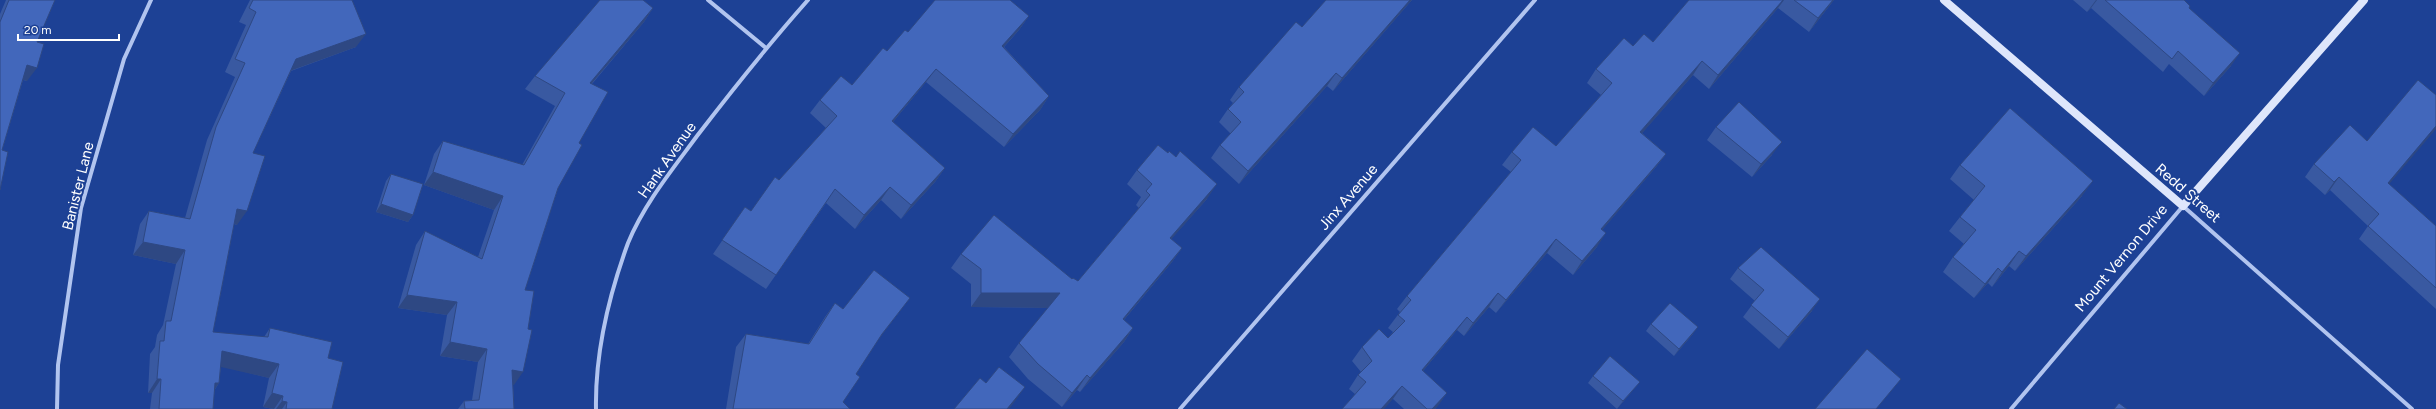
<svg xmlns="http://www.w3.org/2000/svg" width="2436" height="409" font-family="Figtree,sans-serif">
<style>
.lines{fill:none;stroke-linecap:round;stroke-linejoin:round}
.street{stroke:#b1c4ef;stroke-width:4}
.secondary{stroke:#dee6fb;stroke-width:8}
.wall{fill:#3959a1}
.shaded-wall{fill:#2e4883}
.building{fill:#4267bb;stroke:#2e4883}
.labels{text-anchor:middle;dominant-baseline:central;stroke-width:4;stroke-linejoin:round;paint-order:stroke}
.street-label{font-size:15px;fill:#fff;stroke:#1d4195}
</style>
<rect width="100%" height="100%" fill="#1d4195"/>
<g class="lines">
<!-- street -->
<path class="street" d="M708,0L766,48
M57,409L58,365L81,208L124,59L151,0
M596,409C595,354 609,295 628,243C644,204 672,170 697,136C733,89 769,44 808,0
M1180,409L1535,0
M2011,409L2183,206L2412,409"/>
<!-- secondary -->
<path class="secondary" d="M1944,0L2183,206L2364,0"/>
</g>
<!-- wall -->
<path class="wall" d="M6,0H55L37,42L27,81L23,80L2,150L0,190V14Z
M250,0H352L356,47L291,71L253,153L237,225L234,224L213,332L264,337L270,328L328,358L332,409H273L263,407L269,378L221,366L219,383L214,391L213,409H150L152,393H148L150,354L155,347L157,335L163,325L176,264L133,255L140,224L149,211L185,218L207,140L235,77L225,72L246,25L239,22Z
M1326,0H1412L1333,91L1327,86L1239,184L1211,158L1220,145L1231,134L1219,122L1228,109L1233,103L1230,100L1239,87L1302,27Z
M1689,0H1834L1809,32L1778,8L1709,89L1693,75L1642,133L1666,154L1656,167L1602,230L1597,247L1573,275L1547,253L1496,313L1489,307L1464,336L1457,330L1423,371L1447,393L1435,409H1404L1393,399L1355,394L1349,389L1358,375L1361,372L1352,361L1362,347L1388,338L1393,332L1388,328L1400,312L1397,309L1407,296L1511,172L1502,165L1512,152L1556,146L1601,95L1587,83L1596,69L1633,46L1653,42Z
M2073,0H2184L2231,66L2204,96L2169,64L2163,72L2091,8L2087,12Z
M653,8L644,22L592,84L579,143L558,188L525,290L514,385H513L514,409H458L464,401L472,400L478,362L440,356L447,315L398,308L416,245L425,231L478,257L494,210L424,185L434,154L443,141L522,165L555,106L525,89L535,76Z
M1029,16L1019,30L1004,47L1049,96L1040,110L1004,147L926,82L893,122L945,168L935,182L901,219L881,200L855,229L826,203L766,289L713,254L745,207L751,211L826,128L810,113L820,100L852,85L887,51L908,32Z
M1716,127L1772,155L1752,177L1707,140Z
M2367,141L2389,184L2436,226V309L2359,239L2368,226L2330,190L2325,195L2305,177L2314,164Z
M1960,165L2082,196L2015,271L2009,266L1992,287L1988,283L1974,298L1943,272L1953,257L1964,244L1949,231L1960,217L1974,200L1950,179Z
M1137,170L1207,199L1171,239L1182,248L1172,262L1124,320L1133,328L1124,342L1080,392L1077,390L1062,407L1028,379L1009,357L1019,343L1049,308L971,307V284L951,268L961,254L1072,279L1078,281L1139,208L1136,205L1141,197L1127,184Z
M391,174L413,215L408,222L376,212L386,181Z
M1738,268L1812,311L1779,349L1743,317L1755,301L1730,279Z
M835,303L843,309L900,311L877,341L856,374L843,402L850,409H726L736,347L746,334L808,344L825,317Z
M1651,324L1693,334L1674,356L1646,331Z
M1593,376L1634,389L1617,409L1588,383Z"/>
<!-- shaded-wall -->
<path class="shaded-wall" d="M1410,0H1412L1333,91L1342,78Z
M1783,0H1784L1778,8L1709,89L1718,75Z
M1833,0H1834L1809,32L1818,18Z
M2096,0H2097L2091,8L2087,12Z
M653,8L644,22L581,96L590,83Z
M1029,16L1019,30L993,59L1002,46Z
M366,34L356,47L287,72L296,59Z
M2240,53L2231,66L2204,96L2213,83Z
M1702,61L1693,75L1631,146L1640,132Z
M27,65L37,68L27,81L18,78Z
M936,69L926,82L883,134L892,121Z
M1336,73L1327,86L1239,184L1248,171Z
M1049,96L1040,110L1004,147L1013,134Z
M2436,126V129L2379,196L2388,183Z
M1782,142L1772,155L1752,177L1761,164Z
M1666,154L1656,167L1592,242L1601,229Z
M945,168L935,182L901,219L911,205Z
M433,172L503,196L494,210L424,185Z
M2339,177L2330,190L2325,195L2334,182Z
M2093,181L2082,196L2015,271L2026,256Z
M1217,184L1207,199L1160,252L1170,238Z
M890,187L881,200L855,229L864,215Z
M381,204L413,215L408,222L376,212Z
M237,209L247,211L237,225L228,222Z
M1606,233L1597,247L1573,275L1582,261Z
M1556,239L1547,253L1496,313L1506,300Z
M143,242L185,250L176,264L133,255Z
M1182,248L1172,262L1113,333L1123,319Z
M2019,251L2009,266L1992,287L2002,272Z
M1998,268L1988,283L1974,298L1985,284Z
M981,293H1060L1050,308L971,307Z
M1498,293L1489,307L1464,336L1473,323Z
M407,295L457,302L447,315L398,308Z
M910,298L900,311L873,347L882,334Z
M1820,299L1812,311L1779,349L1788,337Z
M1467,317L1457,330L1413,383L1422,370Z
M1698,327L1693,334L1674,356L1679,349Z
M1133,328L1124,342L1080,392L1090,378Z
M450,342L487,349L478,362L440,356Z
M222,351L279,364L269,378L212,365Z
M512,370L523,372L514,385L503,384Z
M1087,375L1077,390L1062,407L1072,393Z
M157,379H161L152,393H148Z
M1640,382L1634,389L1617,409L1623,401Z
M215,383H219L210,397Z
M1402,386L1393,399L1384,409H1381Z
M1025,387L1016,400L1009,409H1007Z
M272,393L283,396L274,409L263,407Z
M1447,393L1438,406L1435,409H1432Z
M282,401L287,402L282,409H276Z"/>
<!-- building -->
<path class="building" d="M9,0H55L37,42L44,44L37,68L27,65L2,150L8,152L0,190V22Z
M253,0H352L366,34L296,59L253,153L265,156L247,211L237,209L213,332L268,337L270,328L332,342L328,358L343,362L332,409H286L287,402L282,401L283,396L272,393L279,364L222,351L219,383H215L213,409H159L161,379H157L160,341H164L166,321H171L185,250L143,242L149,211L190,219L216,127L245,63L235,59L256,12L249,8Z
M600,0H643L653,8L590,83L608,92L579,143L582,145L558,188L525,290L534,291L528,329L532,330L523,372L512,370L514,409H465L464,401L479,400L487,349L450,342L457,302L407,295L425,231L482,259L503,196L433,172L443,141L524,165L565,93L535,76Z
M935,0H1010L1029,16L1002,46L1049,96L1013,134L936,69L892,121L945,168L911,205L890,187L864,215L835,189L776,275L722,240L745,207L751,211L775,177L779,180L837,116L820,100L841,76L852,85L883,48L887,51L905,30L908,32Z
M1326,0H1410L1342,78L1336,73L1248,171L1220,145L1241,122L1228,109L1244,92L1239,87L1296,22L1302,27Z
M1689,0H1783L1718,75L1702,61L1640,132L1666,154L1601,229L1606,233L1582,261L1556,239L1506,300L1498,293L1473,323L1467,317L1422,370L1447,393L1432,409H1427L1402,386L1381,409H1342L1366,382L1358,375L1372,361L1362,347L1379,329L1388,338L1405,321L1398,315L1411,300L1407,296L1521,160L1512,152L1533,127L1556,146L1612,83L1596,69L1624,38L1633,46L1644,34L1653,42Z
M1794,0H1833L1818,18Z
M2105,0H2184L2190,6L2189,8L2240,53L2213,83L2178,51L2172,59Z
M2418,80L2436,95V126L2388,183L2436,226V288L2368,226L2379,214L2339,177L2334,182L2314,164L2350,125L2367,141Z
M1739,102L1782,142L1761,164L1716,127Z
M2010,108L2093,181L2026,256L2019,251L2002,272L1998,268L1985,284L1953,257L1976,230L1960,217L1985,186L1960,165Z
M1158,145L1168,153L1169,151L1176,157L1180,151L1217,184L1170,238L1182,248L1123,319L1133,328L1090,378L1087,375L1072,393L1038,364L1019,343L1060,293H981V269L961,254L994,215L1072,279L1073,278L1078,281L1150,195L1146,191L1152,184L1137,170Z
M391,174L423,184L413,215L381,204Z
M1761,247L1820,299L1788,337L1751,305L1764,290L1738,268Z
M874,270L910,298L882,334L856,374L860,377L843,402L850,409H733L746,334L809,344L835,303L843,309Z
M1670,303L1698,327L1679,349L1651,324Z
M1867,349L1901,379L1876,409H1815Z
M1610,356L1640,382L1623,401L1593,376Z
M999,367L1025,387L1007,409H954L980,378L986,383Z
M2119,403L2127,409H2114Z"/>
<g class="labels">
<!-- street labels -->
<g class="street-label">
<text transform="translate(667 160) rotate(-55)">Hank Avenue</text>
<text transform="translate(78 186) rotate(-76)">Banister Lane</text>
<text transform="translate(2188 193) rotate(41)">Redd Street</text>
<text transform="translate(1348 197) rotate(-49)">Jinx Avenue</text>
<text transform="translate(2121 258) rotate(-50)">Mount Vernon Drive</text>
</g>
</g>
<!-- scale -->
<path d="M18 34v6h101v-6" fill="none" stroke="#ffffff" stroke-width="2"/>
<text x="24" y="34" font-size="12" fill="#ffffff" stroke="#1d4195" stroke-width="3" paint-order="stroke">20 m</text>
</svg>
